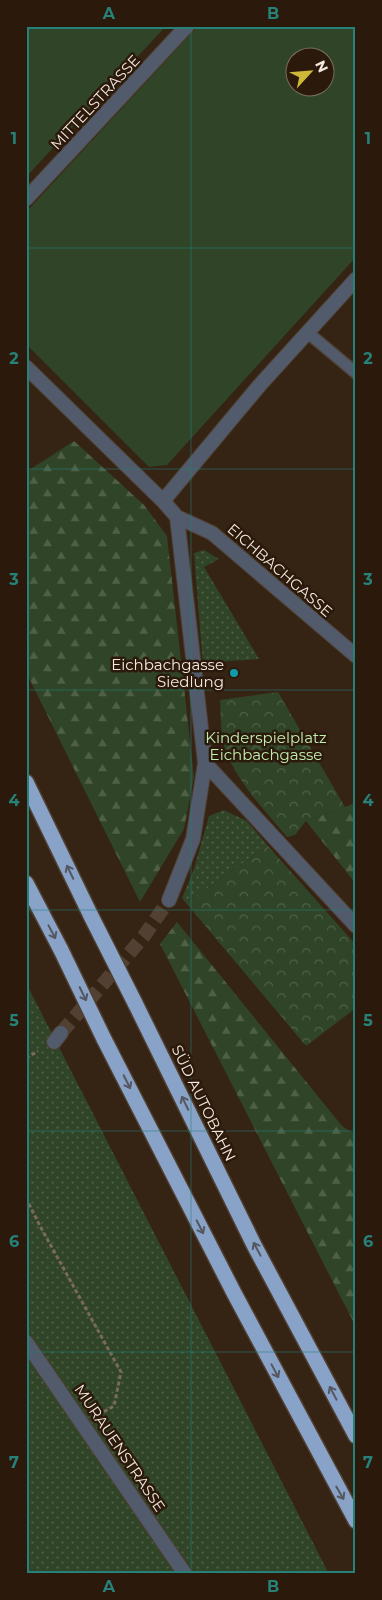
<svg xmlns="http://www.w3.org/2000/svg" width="382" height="1600" font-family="Montserrat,sans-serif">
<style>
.grass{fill:url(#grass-dots)}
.forest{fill:url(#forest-firs)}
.park{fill:url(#park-crowns)}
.garden{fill:#304528;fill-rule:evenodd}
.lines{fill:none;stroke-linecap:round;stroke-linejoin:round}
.minor-tunnel{stroke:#524132;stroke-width:14;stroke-dasharray:14 7;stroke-linecap:butt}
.service-casing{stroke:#503f30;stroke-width:14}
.minor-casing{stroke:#503f30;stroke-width:16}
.motorway-casing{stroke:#503f30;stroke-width:18}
.path{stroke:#7a695d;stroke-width:3;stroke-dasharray:4 2.5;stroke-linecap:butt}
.service{stroke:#515b6b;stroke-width:11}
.minor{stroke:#515b6b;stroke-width:14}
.motorway{stroke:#88a2c8;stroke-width:15}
.motorway-bridge-casing{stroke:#503f30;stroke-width:18;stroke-linecap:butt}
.motorway-bridge{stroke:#88a2c8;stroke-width:15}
.oneway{stroke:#555760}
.grid{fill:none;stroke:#268179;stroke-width:1;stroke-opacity:0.55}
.culture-dot{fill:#0f9aa8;stroke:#2b1a0b;stroke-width:2}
.labels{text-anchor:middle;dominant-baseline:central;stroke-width:5;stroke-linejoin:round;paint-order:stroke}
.street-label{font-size:15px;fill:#f5e8df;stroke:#2b1a0b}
.poi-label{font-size:15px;fill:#f5e8df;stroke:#2b1a0b;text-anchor:end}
.park-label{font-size:15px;fill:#c2eeb1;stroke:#2b1a0b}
.neatline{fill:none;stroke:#268179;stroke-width:2}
.grid-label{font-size:16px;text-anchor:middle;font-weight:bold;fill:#268179}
</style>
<defs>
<pattern id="grass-dots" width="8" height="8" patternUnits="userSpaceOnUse" patternTransform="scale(1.25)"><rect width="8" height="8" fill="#304528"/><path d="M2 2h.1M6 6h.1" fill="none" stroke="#4f6047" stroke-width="1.8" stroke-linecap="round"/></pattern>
<pattern id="forest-firs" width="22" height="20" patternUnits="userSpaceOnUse" patternTransform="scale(1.25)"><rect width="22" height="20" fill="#304528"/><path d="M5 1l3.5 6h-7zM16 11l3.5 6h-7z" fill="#4f6047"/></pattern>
<pattern id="park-crowns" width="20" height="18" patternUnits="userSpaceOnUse" patternTransform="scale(1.25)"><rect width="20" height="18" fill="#304528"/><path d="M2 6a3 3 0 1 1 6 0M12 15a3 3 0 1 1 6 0" fill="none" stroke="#4f6047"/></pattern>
</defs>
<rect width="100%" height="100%" fill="#352314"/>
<!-- grass -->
<path class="grass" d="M204,550L219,559L204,567L259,659L215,662L203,666L194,553Z
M224,810L247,821L268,846L186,903L182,898L193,872L209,816Z
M26,983L329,1574H26Z"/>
<!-- forest -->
<path class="forest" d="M74,441L144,505L167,536L194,777L184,829L140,902L26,672V472Z
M356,803V884L306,821Z
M177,922L342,1126L356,1135V1327L160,944Z"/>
<!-- park -->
<path class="park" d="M278,692L345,807L306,821L295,835L287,837C265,811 240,785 227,754C220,738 221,717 220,700Z
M268,846L356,945V1008L306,1046L186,903Z"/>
<!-- garden -->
<path class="garden" d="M26,26H166L26,177Z
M198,26H356V257L167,465L149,467L26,344V212ZM294,58H324V88H294Z"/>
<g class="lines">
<!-- minor-tunnel -->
<path class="minor-tunnel" d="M61,1033L144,936L169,900"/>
<defs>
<path id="service" d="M307,332L356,373"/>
<path id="minor" d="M26,199L187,26
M26,367L163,501L177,517L205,763L193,839L169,900
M163,501L259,386L356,279
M177,517L212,533L356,656
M205,763L356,926
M54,1042L61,1033
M26,1342L185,1574"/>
<path id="motorway" d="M26,782L91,916
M26,883L61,950
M135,1003L254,1245L356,1436
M104,1039L234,1293L356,1521"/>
</defs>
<!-- service casing -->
<use href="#service" class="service-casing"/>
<!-- minor casing -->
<use href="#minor" class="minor-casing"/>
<!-- motorway casing -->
<use href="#motorway" class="motorway-casing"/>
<!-- path -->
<path class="path" d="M26,1058L38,1051
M26,1198L40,1226L121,1372L114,1406L98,1415"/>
<!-- service -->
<use href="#service" class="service"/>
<!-- minor -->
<use href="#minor" class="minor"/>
<!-- motorway -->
<use href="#motorway" class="motorway"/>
<defs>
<path id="motorway-bridge" d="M91,916L135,1003
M61,950L104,1039"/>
</defs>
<!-- motorway-bridge casing -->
<use href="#motorway-bridge" class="motorway-bridge-casing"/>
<!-- motorway-bridge -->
<use href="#motorway-bridge" class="motorway-bridge"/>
</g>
<!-- one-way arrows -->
<defs><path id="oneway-shaft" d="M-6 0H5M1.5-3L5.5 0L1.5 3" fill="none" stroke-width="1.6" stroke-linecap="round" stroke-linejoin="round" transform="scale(1.25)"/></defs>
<g class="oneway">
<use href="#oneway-shaft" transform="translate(70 872) rotate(-116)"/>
<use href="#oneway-shaft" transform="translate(52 932) rotate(62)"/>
<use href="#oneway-shaft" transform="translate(83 994) rotate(64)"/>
<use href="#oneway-shaft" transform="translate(127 1082) rotate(63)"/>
<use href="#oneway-shaft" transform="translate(185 1103) rotate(-116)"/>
<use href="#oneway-shaft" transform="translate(200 1227) rotate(63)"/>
<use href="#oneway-shaft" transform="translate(257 1249) rotate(-118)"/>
<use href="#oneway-shaft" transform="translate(275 1371) rotate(62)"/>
<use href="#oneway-shaft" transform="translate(333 1393) rotate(-118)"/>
<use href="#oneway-shaft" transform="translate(340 1493) rotate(60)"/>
</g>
<!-- grid -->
<path class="grid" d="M191,26V1574M26,248H356M26,469H356M26,690H356M26,910H356M26,1131H356M26,1352H356"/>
<!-- markers -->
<circle class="culture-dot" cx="234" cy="673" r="5"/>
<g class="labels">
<!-- street labels -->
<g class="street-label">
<text transform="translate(95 102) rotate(-47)">MITTELSTRASSE</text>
<text transform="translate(280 570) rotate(41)">EICHBACHGASSE</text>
<text transform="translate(204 1103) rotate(64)">SÜD AUTOBAHN</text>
<text transform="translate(120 1448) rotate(56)">MURAUENSTRASSE</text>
</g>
<!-- poi labels -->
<g class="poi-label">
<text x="224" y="664">Eichbachgasse<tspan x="224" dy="17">Siedlung</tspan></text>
</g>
<!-- park labels -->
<g class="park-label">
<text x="266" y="737">Kinderspielplatz<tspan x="266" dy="17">Eichbachgasse</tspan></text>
</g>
</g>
<!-- border -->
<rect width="382" height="1600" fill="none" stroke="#2b1a0b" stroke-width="55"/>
<!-- north arrow -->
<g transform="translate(310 72) rotate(64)"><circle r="24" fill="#2b1a0b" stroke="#7c6c60"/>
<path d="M0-4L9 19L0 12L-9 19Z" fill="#cfb837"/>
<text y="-8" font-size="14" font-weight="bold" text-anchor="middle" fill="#f5e8df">N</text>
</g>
<rect x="28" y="28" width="326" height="1544" class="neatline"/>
<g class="grid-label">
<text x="109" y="19">A</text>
<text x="273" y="19">B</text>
<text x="14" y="144">1</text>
<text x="368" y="144">1</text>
<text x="14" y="364">2</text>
<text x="368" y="364">2</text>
<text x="14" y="585">3</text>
<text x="368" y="585">3</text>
<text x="14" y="806">4</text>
<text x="368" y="806">4</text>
<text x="14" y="1026">5</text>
<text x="368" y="1026">5</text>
<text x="14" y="1247">6</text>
<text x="368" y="1247">6</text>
<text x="14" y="1468">7</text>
<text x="368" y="1468">7</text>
<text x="109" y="1592">A</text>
<text x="273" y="1592">B</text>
</g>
</svg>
